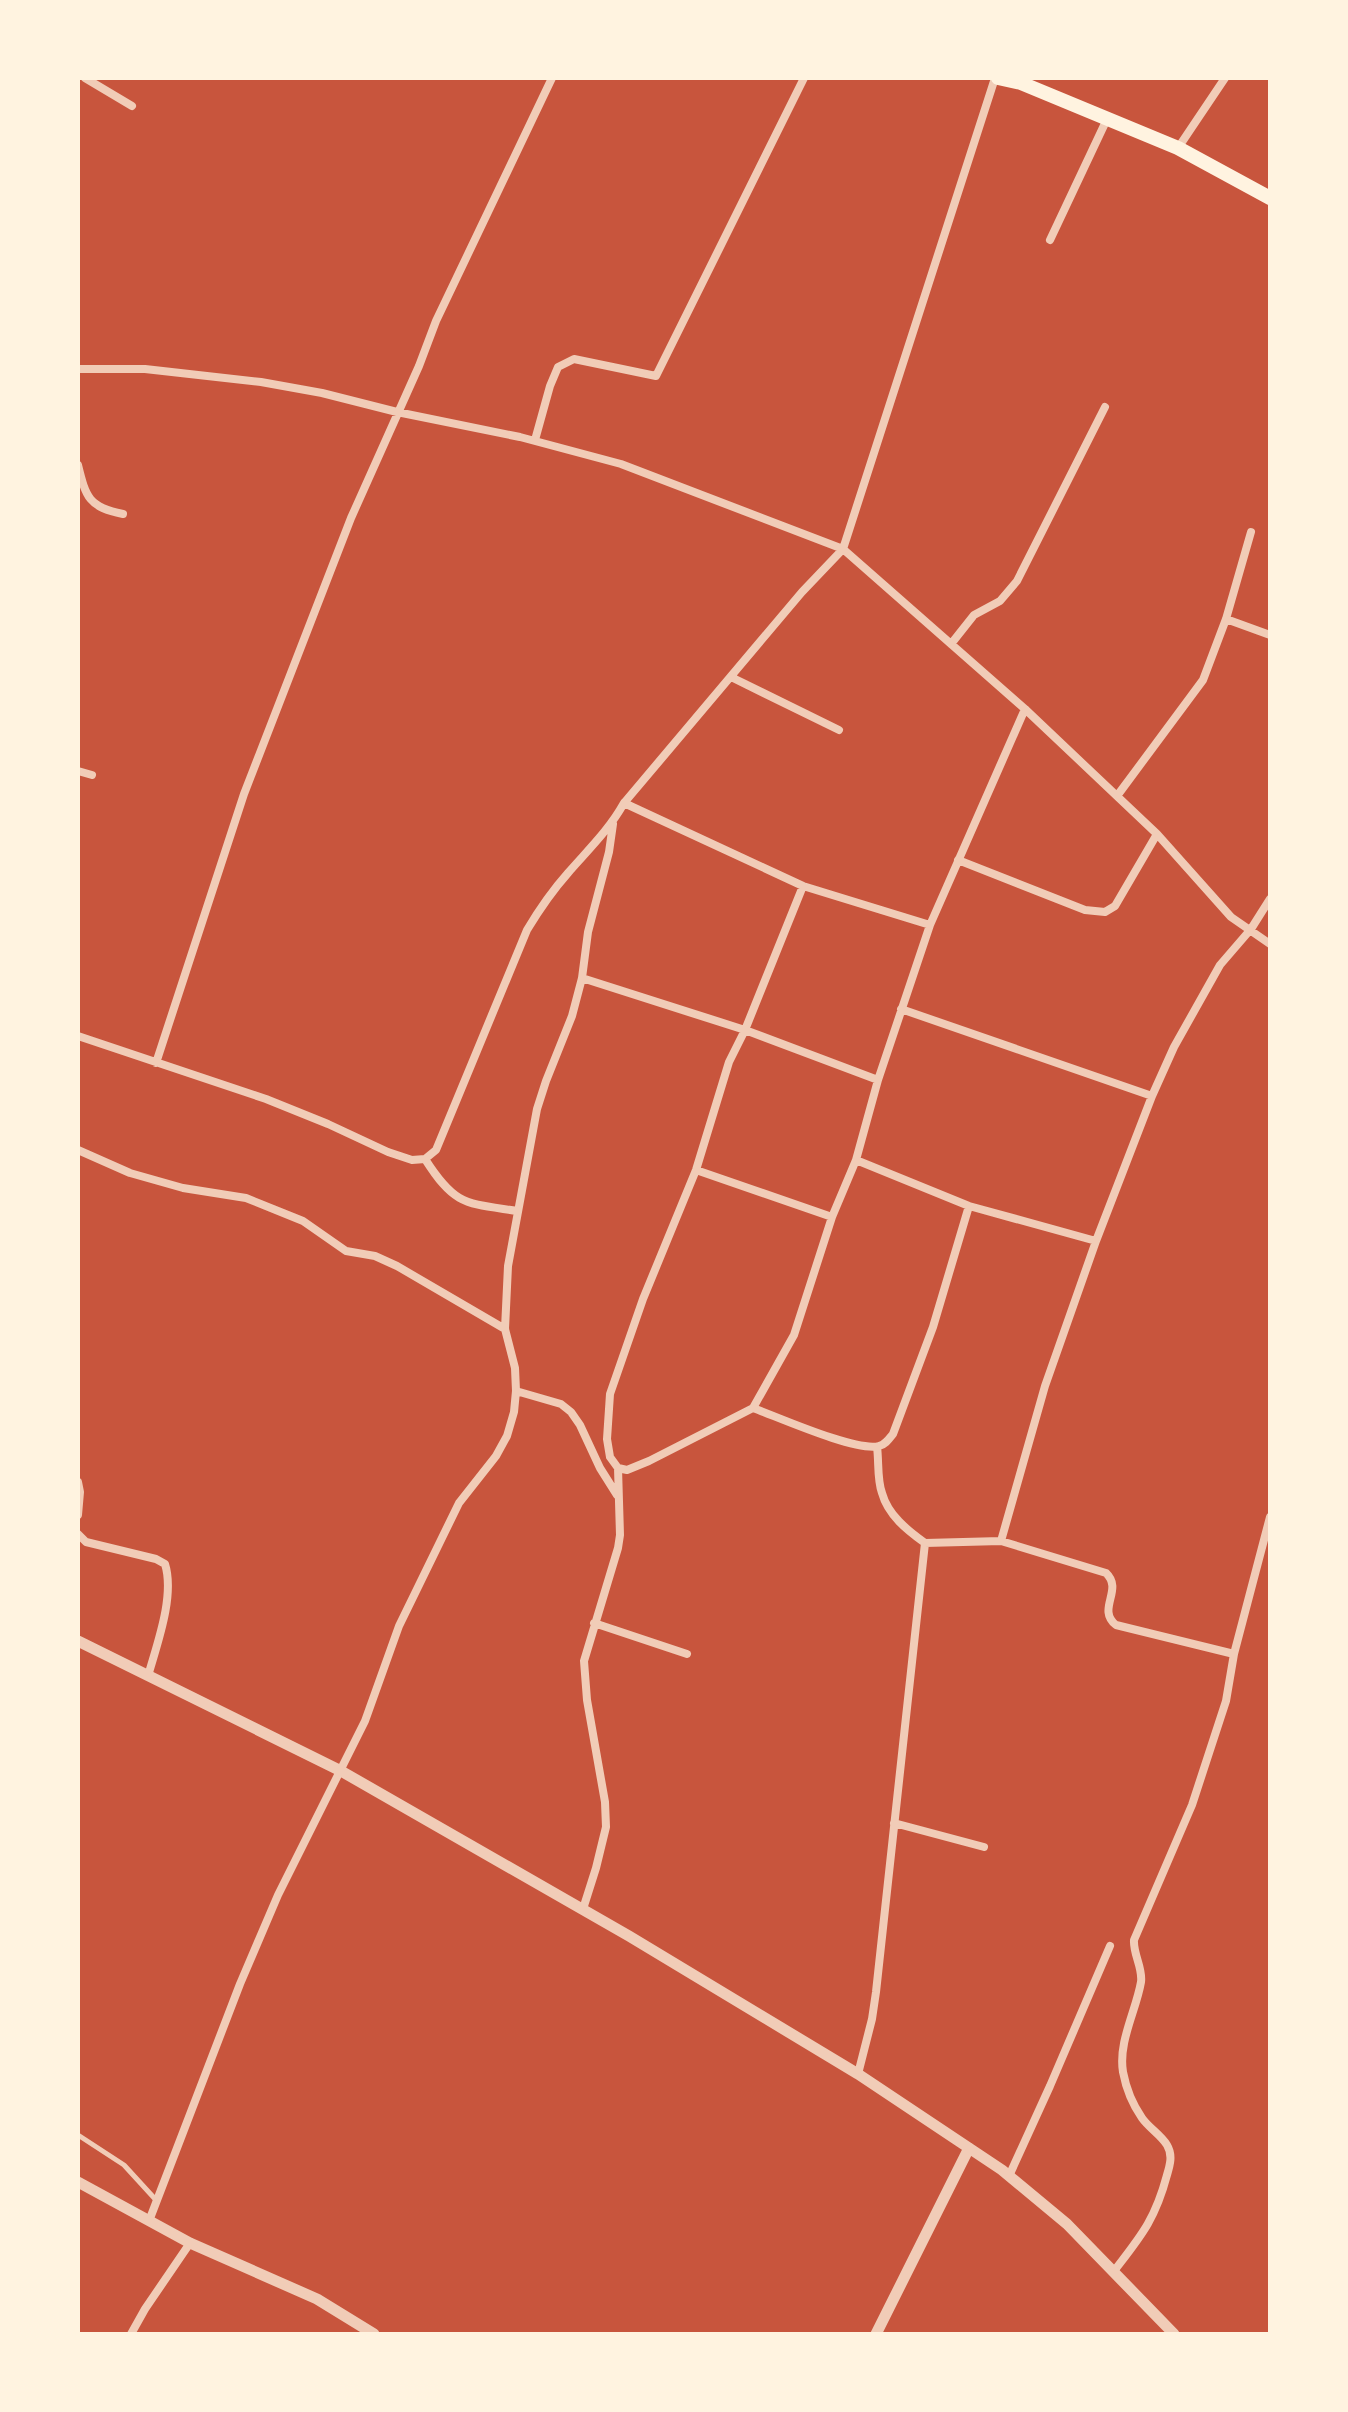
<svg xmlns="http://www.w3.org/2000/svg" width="1348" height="2412" font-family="Figtree,sans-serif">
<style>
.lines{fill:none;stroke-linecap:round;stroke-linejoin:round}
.service{stroke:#f1ccb7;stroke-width:5}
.minor{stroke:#f1ccb7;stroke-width:8}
.tertiary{stroke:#f1ccb7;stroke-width:11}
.primary{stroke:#fff3e0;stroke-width:14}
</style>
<rect width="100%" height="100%" fill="#c8553d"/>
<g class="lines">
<!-- service -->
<path class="service" d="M78,2135L124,2165L156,2200"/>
<!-- minor -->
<path class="minor" d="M85,78L132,106
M1178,148L1225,78
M1050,240L1107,119
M78,369H145L261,382L322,393L397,412L520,437L621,464L843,549L1025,709L1157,834L1231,917L1270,944
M535,440L550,386L558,367L574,359L656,376L804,78
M78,465C86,498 89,507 123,514
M1226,619L1270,635
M951,644L974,615L1000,601L1017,581L1105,407
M731,677L839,730
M78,771L92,775
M1117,796L1203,680L1226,619L1251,532
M624,803L803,886
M613,824L609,852L588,932L582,978L745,1030L878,1080
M958,860L1085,910L1105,912L1115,906L1157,834
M930,925L803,886L745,1030L729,1062L696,1170L643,1299L610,1394L607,1439L610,1457L618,1468L627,1470L649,1461L753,1408L794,1335L832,1217L856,1160L878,1080L930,925L1025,709
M901,1009L1152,1096
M78,1036L266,1099L328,1124L388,1152L412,1160L425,1159L436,1150L527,930C539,910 552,891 568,873C588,850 609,830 624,803L802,592L843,549L995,78
M156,1063L244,794L351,518L419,366L436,321L552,78
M78,1150L130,1173L183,1188L246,1198L303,1221L346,1251L375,1256L397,1266L505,1329
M425,1159C455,1206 465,1203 517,1211
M856,1160L969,1206L1096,1241
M696,1170L832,1217
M516,1391L561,1404L571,1412L580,1425L600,1468L617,1495
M753,1408C778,1417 856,1452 879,1446C885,1445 889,1439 893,1434L933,1327L969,1206
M877,1447C879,1461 877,1480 882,1493C888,1515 907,1530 925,1543
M78,1482L80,1492L78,1515
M78,1534L86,1542L156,1559L165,1564C175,1596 157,1644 148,1676
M1001,1541L1106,1573C1124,1590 1096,1609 1116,1625L1234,1654
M594,1623L687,1654
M894,1823L984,1847
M583,1909L596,1868L606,1827L605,1802L587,1700L584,1661L618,1548L620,1535L618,1468
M858,2074L872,2019L876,1992L925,1543L1001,1541L1045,1386L1096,1241L1152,1096L1174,1047L1220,965L1251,929L1270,899
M1009,2176L1050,2086L1110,1946
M149,2221L240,1984L278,1895L365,1721L399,1626L459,1503L496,1456L507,1436L514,1412L516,1391L515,1368L505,1329L508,1266L537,1109L546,1081L572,1016L582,978
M1114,2271C1141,2236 1155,2220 1167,2175C1170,2165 1173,2155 1167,2145C1161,2135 1149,2128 1142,2118C1133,2105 1126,2088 1123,2072C1118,2042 1136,2011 1141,1982C1143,1968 1133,1954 1134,1940L1192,1805L1226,1701L1234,1654L1270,1517
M131,2334L145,2309L190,2243"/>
<!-- tertiary -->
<path class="tertiary" d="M78,1641L341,1771L629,1936L858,2074L1002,2170L1067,2224L1174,2334
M78,2182L190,2243L317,2299L374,2334
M876,2334L969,2148"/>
<!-- primary -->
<path class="primary" d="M998,78L1021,83L1178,148L1270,198"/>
</g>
<!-- border -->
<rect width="1348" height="2412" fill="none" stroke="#fff3e0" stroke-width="160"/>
</svg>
